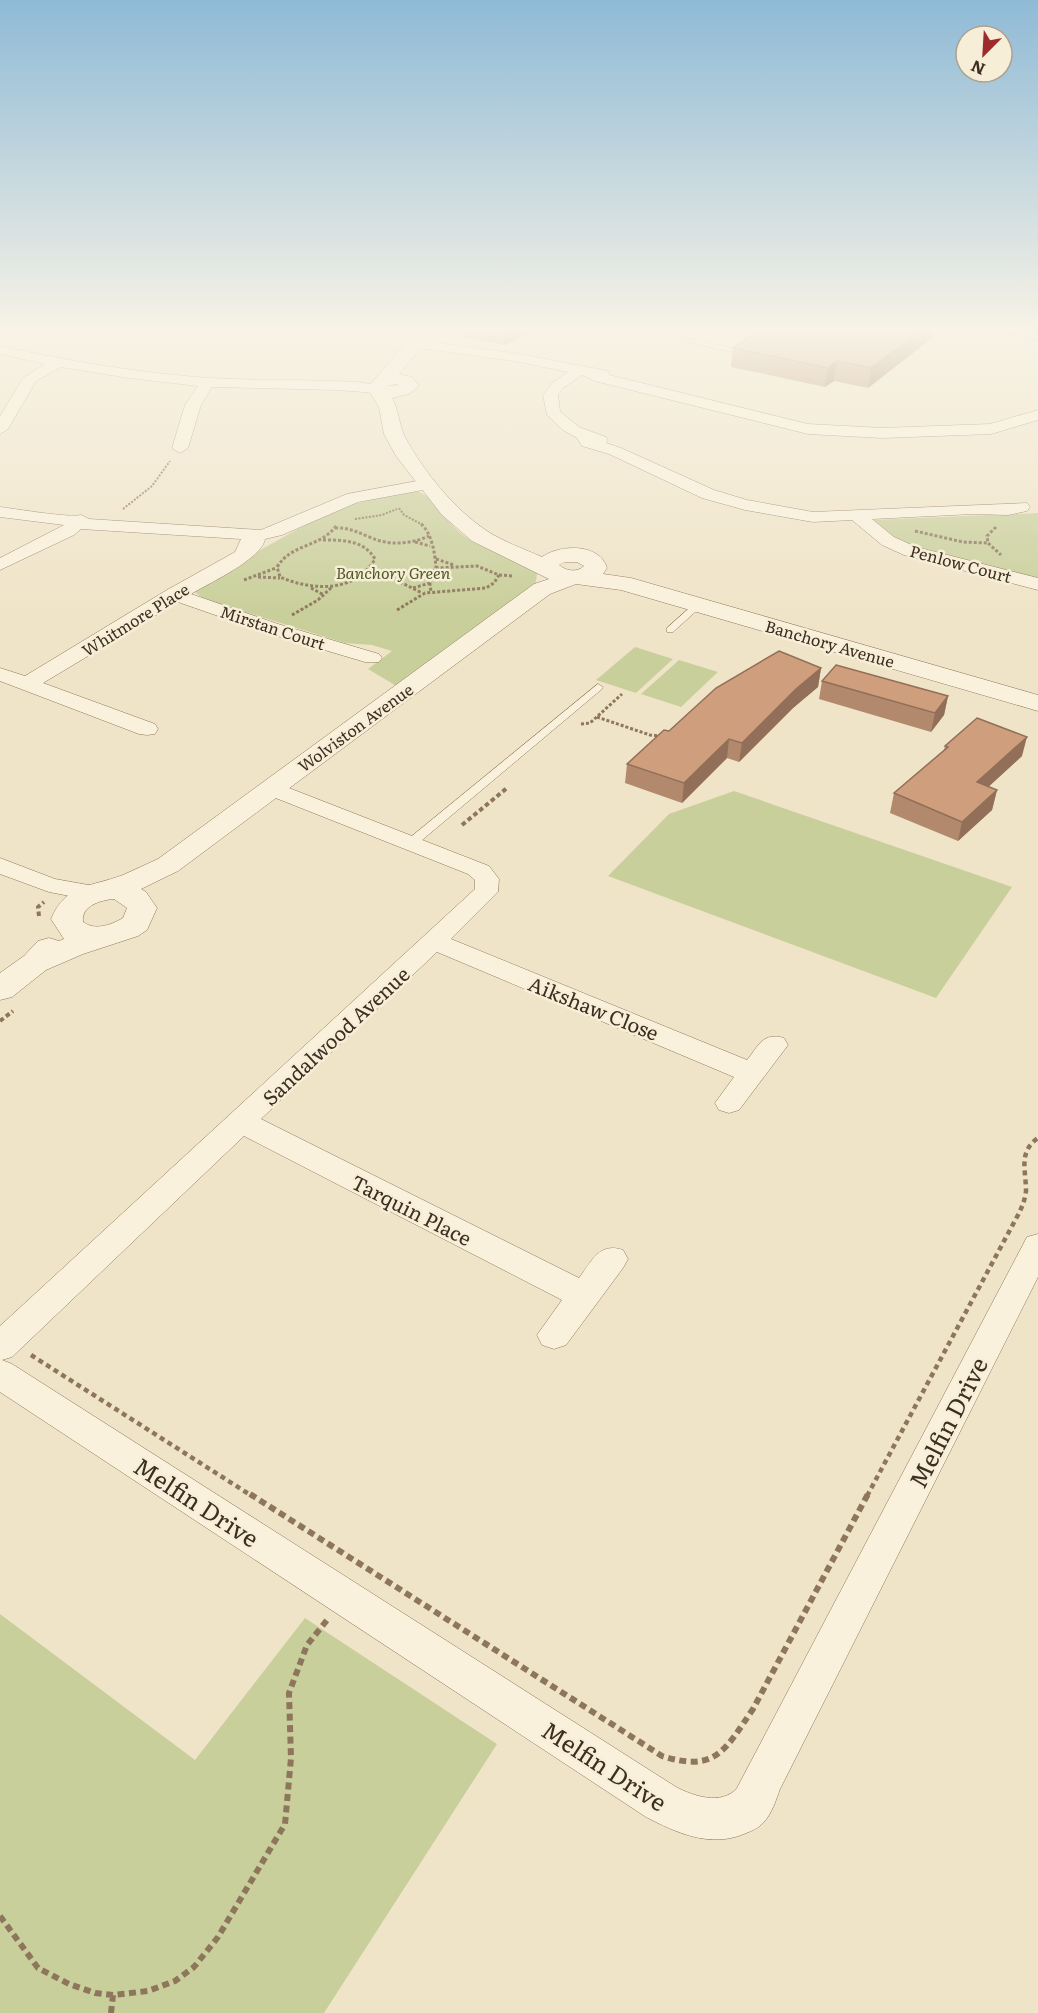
<svg xmlns="http://www.w3.org/2000/svg" width="1038" height="2013" font-family="Literata,serif">
<style>
.green{fill:#c9cf9b}
.lines{fill:none;stroke-linecap:round;stroke-linejoin:round}
.service-casing{stroke:#8d765c;stroke-width:1}
.minor-casing{stroke:#8d765c;stroke-width:1}
.tertiary-casing{stroke:#8d765c;stroke-width:1}
.path-far4{stroke:#8d765c;stroke-width:2;stroke-dasharray:2 1.5;stroke-linecap:butt}
.path-far3{stroke:#8d765c;stroke-width:3;stroke-dasharray:3 2;stroke-linecap:butt}
.path-far2{stroke:#8d765c;stroke-width:4;stroke-dasharray:4.5 3;stroke-linecap:butt}
.path-far1{stroke:#8d765c;stroke-width:4.5;stroke-dasharray:5 4;stroke-linecap:butt}
.path{stroke:#8d765c;stroke-width:6;stroke-dasharray:7 4.5;stroke-linecap:butt}
.service{fill:#faf1dc;fill-rule:evenodd}
.minor{fill:#faf1dc;fill-rule:evenodd}
.tertiary{fill:#faf1dc;fill-rule:evenodd}
.wall{fill:#b2896c}
.shaded-wall{fill:#916f58}
.building{fill:#cf9f7d;stroke:#916f58;stroke-width:1.5}
.labels{text-anchor:middle;dominant-baseline:central;stroke-width:5;stroke-linejoin:round;paint-order:stroke}
.far-street-label{font-size:16px;fill:#3d2e20;stroke:#f7eed8}
.far-park-label{font-size:16px;font-style:italic;fill:#4d5a26;stroke:#f7eed8}
.street-label{font-size:20px;fill:#3d2e20;stroke:#f7eed8}
.near-street-label{font-size:24px;fill:#3d2e20;stroke:#f7eed8}
</style>
<rect width="100%" height="100%" fill="#f0e4c8"/>
<!-- green -->
<path class="green" d="M411,490C435,494 439,512 455,528C475,549 512,557 538,568L535,587L398,687L368,669L392,651L372,645L345,643L223,605L201,597L195,592L201,583L323,515L345,506Z
M1038,513V581L912,548L892,538L872,520Z
M635,647L673,659L636,693L596,680Z
M679,660L718,672L681,707L641,694Z
M734,791L1012,887L936,998L608,876L669,814Z
M0,1614L195,1760L305,1618L497,1744L324,2013H0Z"/>
<g class="lines">
<defs>
<path id="service" d="M634,330H648L732,348L759,330H767L733,352Z
M695,603L703,605L673,632H667V628Z
M598,684L603,687L602,689L415,846H407L405,843L407,840Z"/>
<path id="minor" d="M415,340L514,353L603,370L608,371L609,375L808,424L882,428L990,424L1038,410V420L991,434L882,438L808,434L595,381L582,375L563,388L558,395L560,411L563,414L579,427L606,437L608,440L606,443L621,448L714,490L747,500L813,512L1027,503L1030,507L1027,511L1008,515L973,514L872,519L894,537L916,547L1038,578V590L904,555L882,545L852,520L813,522L745,510L702,498L609,454L582,446L577,438L563,430L547,415L543,395L553,382L568,372L514,361L410,347L408,344L410,341Z
M0,346C69,361 139,373 209,378C259,381 308,379 357,382L378,385L385,389L378,393L336,390L212,387L201,405L188,448L180,453L172,448L185,405L198,386L129,378L61,367L36,381L8,429L0,434V416L23,378L45,364L0,354Z
M428,479L434,480L436,484L434,488L358,502L282,535L265,539C262,559 209,583 191,594L278,624L379,654L382,658L379,662H365L264,632L178,602L43,683L155,724L158,729L155,734L147,735L139,734L0,681V668L25,676L167,590L235,552L241,539L81,529L74,535L0,570V558L64,525L0,517V507C17,509 69,518 81,515L89,519L261,530L347,494Z
M271,781L489,866L499,879L498,892L451,939L747,1060C759,1045 763,1032 784,1038L788,1045L739,1110L729,1113L719,1110L715,1103L734,1077L437,952L261,1119L579,1278C592,1261 599,1242 623,1250L628,1259L623,1268L566,1345L554,1349L542,1345L537,1335L562,1300L244,1136L12,1357L2,1360L12,1364L676,1787C693,1796 722,1806 737,1788L1027,1237L1038,1234V1277L780,1789C776,1800 772,1813 764,1822C759,1828 751,1831 744,1834C710,1848 677,1833 646,1817L0,1392V1326L475,889V880L468,874L263,793L260,788L263,783Z
M0,858L55,879L105,888L108,893L105,898L96,901L49,892L0,874Z"/>
<path id="tertiary" d="M422,330H440L421,348L399,374L412,377L419,386L409,394L392,398C399,410 399,425 405,437C423,471 455,510 487,531C504,542 524,549 542,557C560,544 600,543 607,568L603,574L631,578L1038,695V711L621,590L576,584L550,594L178,871L141,889L146,892L157,908L147,930L138,936L83,954L46,970L12,997L0,1000V973L24,956L38,941L49,938L59,941L64,939L51,919C66,883 92,887 123,875C135,870 146,864 158,859L534,584L549,579L472,541L442,515L396,456L384,434L379,407L367,388L409,340ZM396,384L399,385L387,386ZM565,562H577L584,566C577,573 566,571 559,565ZM114,899L127,908L123,918C111,925 95,931 83,922C81,906 100,900 114,899Z"/>
</defs>
<!-- service casing -->
<use href="#service" class="service-casing"/>
<!-- minor casing -->
<use href="#minor" class="minor-casing"/>
<!-- tertiary casing -->
<use href="#tertiary" class="tertiary-casing"/>
<!-- path-far4 -->
<path class="path-far4" d="M984,330L1038,340
M399,508L404,515L423,525
M123,509L152,486L170,461
M355,519L382,515L397,509"/>
<!-- path-far3 -->
<path class="path-far3" d="M421,524C432,533 435,554 436,568L429,576L431,592
M996,527L987,536L988,543L1001,555
M335,528C349,527 359,533 372,538C390,546 411,544 429,536
M915,531L963,542L988,543
M323,540C343,540 364,540 375,559C355,593 313,591 280,577L277,567C293,542 319,549 337,525
M415,542L430,546
M436,559L454,565
M499,575L513,576
M258,577L280,578
M362,577L384,574L422,593
M244,580L276,568
M311,588L324,595
M413,588L430,583
M397,610L425,593L486,588L494,583L499,575L477,566L436,568
M292,615L318,600L332,587
M597,717L650,735L661,736
M581,724L590,723L622,694"/>
<!-- path-far2 -->
<path class="path-far2" d="M462,825L507,788
M39,916L38,907L44,902
M0,1021L13,1011"/>
<!-- path-far1 -->
<path class="path-far1" d="M31,1355L252,1496
M867,1496L1018,1215C1022,1207 1025,1200 1026,1191C1026,1170 1018,1152 1038,1138"/>
<!-- path -->
<path class="path" d="M250,1494L662,1756C716,1773 725,1750 753,1709L868,1494
M0,1916L38,1968L69,1984L95,1993L113,1995L148,1991L175,1981L194,1967L218,1937L285,1824L291,1758L289,1693L307,1645L327,1620
M111,2013L113,1995"/>
<!-- service -->
<use href="#service" class="service"/>
<!-- minor -->
<use href="#minor" class="minor"/>
<!-- tertiary -->
<use href="#tertiary" class="tertiary"/>
</g>
<!-- wall -->
<path class="wall" d="M465,330H533L505,345L465,337Z
M932,338L868,388L834,381L825,387L731,367L733,348Z
M821,668L818,687L793,708L739,762L727,758L682,803L625,783L627,764L669,731Z
M822,681L948,696L944,715L931,732L819,699Z
M945,746L1022,756L988,787L997,790L992,810L958,841L890,813L894,793L944,750Z"/>
<!-- shaded-wall -->
<path class="shaded-wall" d="M506,330H533L505,345L504,331Z
M920,330H933L932,338L868,388L871,368Z
M837,361L834,381L825,387L828,368Z
M821,668L818,687L793,708L739,762L742,743L796,689Z
M948,696L944,715L931,732L935,713Z
M1027,737L1022,756L972,802L977,782Z
M729,739L727,758L682,803L684,783Z
M997,790L992,810L958,841L962,822Z"/>
<!-- building -->
<path class="building" d="M760,330H921L871,368L837,361L828,368L733,348Z
M779,651L821,668L796,689L742,743L729,739L684,783L627,764L664,730L669,731L716,688Z
M836,665L948,696L935,713L822,681Z
M977,718L1027,737L977,782L997,790L962,822L894,793L948,747L945,746Z"/>
<!-- sky -->
<linearGradient id="sky" x2="0" y2="1"><stop stop-color="#8fbad6"/><stop offset="0.54" stop-color="#f8f3e6"/><stop offset="1" stop-color="#f8f3e6" stop-opacity="0"/></linearGradient>
<rect width="1038" height="612" fill="url(#sky)"/>
<g class="labels">
<!-- far-street labels -->
<g class="far-street-label">
<text transform="translate(961 563) rotate(15)">Penlow Court</text>
<text transform="translate(135 619) rotate(-32)">Whitmore Place</text>
<text transform="translate(273 627) rotate(18)">Mirstan Court</text>
<text transform="translate(830 643) rotate(16)">Banchory Avenue</text>
<text transform="translate(355 727) rotate(-36)">Wolviston Avenue</text>
</g>
<!-- far-park labels -->
<g class="far-park-label">
<text x="393" y="572">Banchory Green</text>
</g>
<!-- street labels -->
<g class="street-label">
<text transform="translate(594 1007) rotate(22)">Aikshaw Close</text>
<text transform="translate(335 1035) rotate(-43)">Sandalwood Avenue</text>
<text transform="translate(412 1209) rotate(27)">Tarquin Place</text>
</g>
<!-- near-street labels -->
<g class="near-street-label">
<text transform="translate(947 1422) rotate(-63)">Melfin Drive</text>
<text transform="translate(197 1501) rotate(33)">Melfin Drive</text>
<text transform="translate(605 1765) rotate(33)">Melfin Drive</text>
</g>
</g>
<!-- north arrow -->
<g transform="translate(984 54) rotate(204)"><circle r="28" fill="#f7eed8" stroke="#ada18e" stroke-width="1.5"/>
<path d="M0-4.5L10 22L0 15L-10 22Z" fill="#9e2a2b"/>
<text y="-9" font-size="16" font-weight="bold" text-anchor="middle" fill="#3d2e20">N</text>
</g>
</svg>
